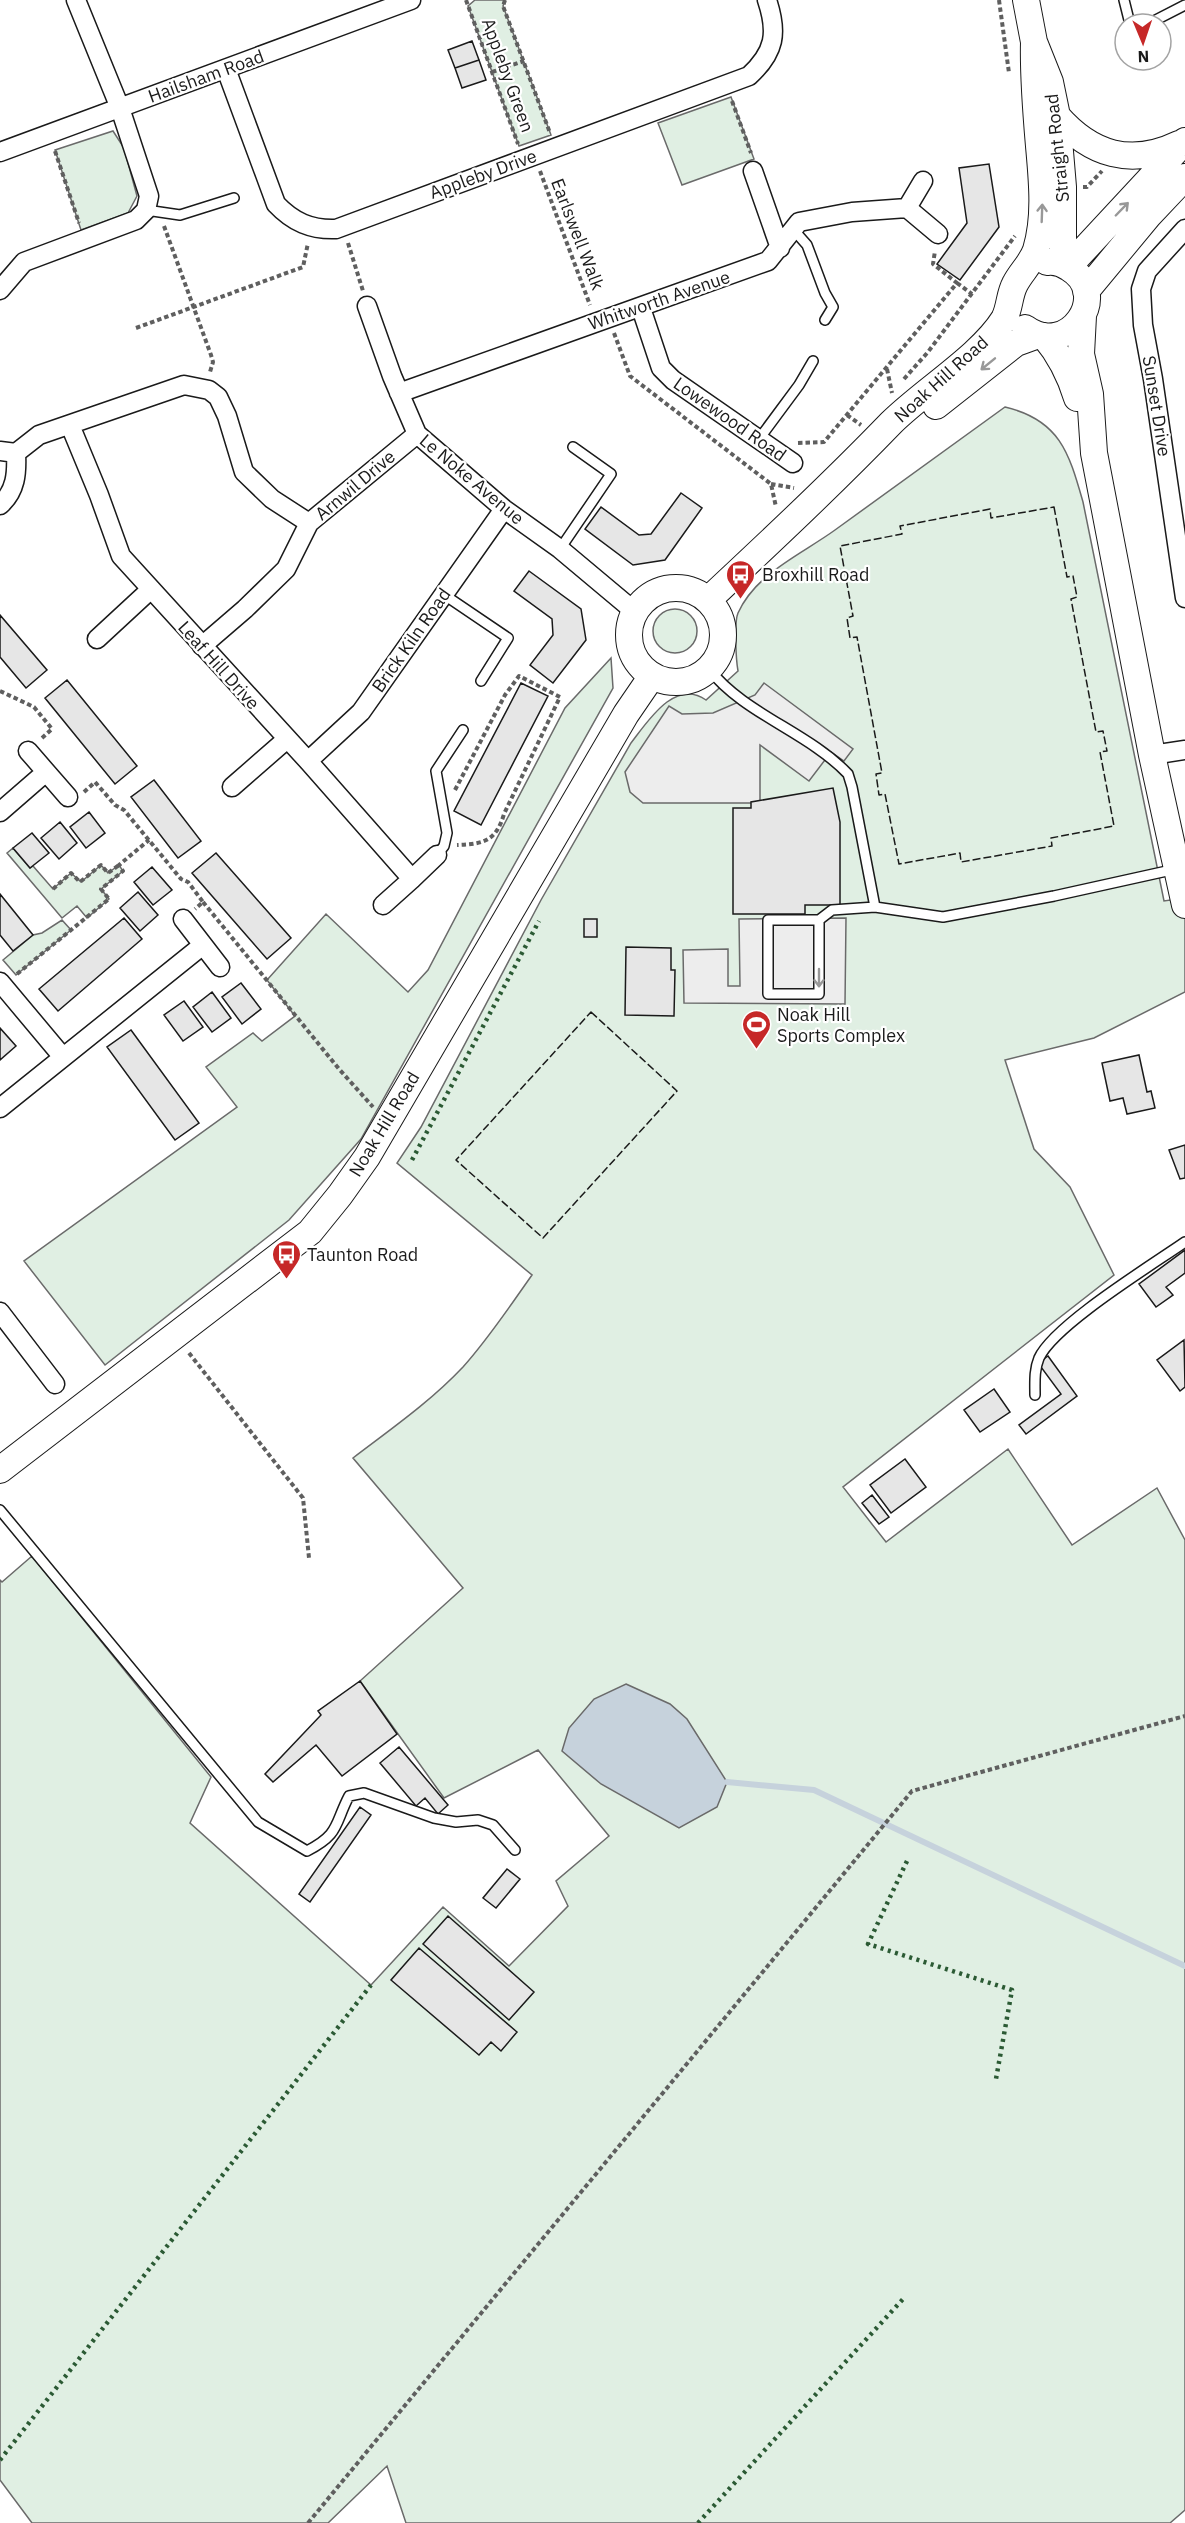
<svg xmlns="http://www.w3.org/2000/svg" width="1185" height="2523" font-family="'IBM Plex Sans',sans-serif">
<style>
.green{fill:#e0efe3;stroke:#6a6a6a;stroke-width:1.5}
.parking{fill:#ededed;stroke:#6a6a6a;stroke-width:1.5}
.water{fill:#c6d2dc;stroke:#6a6a6a;stroke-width:1.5}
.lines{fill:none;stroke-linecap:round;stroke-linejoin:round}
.stream{stroke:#c6d2dc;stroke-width:6}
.building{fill:#e6e6e6;stroke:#1a1a1a;stroke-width:1.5}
.lane-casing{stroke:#1a1a1a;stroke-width:12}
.street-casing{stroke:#1a1a1a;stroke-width:21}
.secondary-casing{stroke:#1a1a1a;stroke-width:28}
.path{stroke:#5f5f5f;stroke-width:4;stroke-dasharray:4.5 3;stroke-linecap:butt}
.lane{stroke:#fff;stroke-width:9}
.street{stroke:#fff;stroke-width:18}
.secondary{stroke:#fff;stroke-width:26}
.hedge{stroke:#2b5a34;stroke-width:4.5;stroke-dasharray:3 4.5;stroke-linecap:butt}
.fence{stroke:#1a1a1a;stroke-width:1.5;stroke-dasharray:8 3;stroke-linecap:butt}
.oneway{stroke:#989898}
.labels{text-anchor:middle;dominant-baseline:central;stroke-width:4.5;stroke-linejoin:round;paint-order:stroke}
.street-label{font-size:18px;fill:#1a1a1a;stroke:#fff}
.poi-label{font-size:18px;fill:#1a1a1a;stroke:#fff;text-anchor:start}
</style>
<rect width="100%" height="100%" fill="#fff"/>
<!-- green -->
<path class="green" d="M475,0H505L503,6L551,135L519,146L468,6Z
M731,97L754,159L682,185L658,123Z
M113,131L124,148L137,196L128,213L81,230L55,150Z
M1005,407C1060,420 1069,453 1083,502L1164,901L1185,898V992L1094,1038L1005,1060L1034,1149L1070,1187L1114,1275L843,1487L886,1542L1008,1449L1072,1545L1157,1488L1185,1540V2510L1170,2523H406L387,2466L328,2523H32L0,2480V1580L2,1582L32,1556L211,1777L190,1823L371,1985L443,1907L509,1966L568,1906L556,1881L609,1836L538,1750L444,1798L360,1681L463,1588L353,1458C391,1429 430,1402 463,1367C489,1338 510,1306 532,1275L397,1163L421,1127L541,900L631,743C648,721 675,678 706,700L738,671C736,660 734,622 738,613C756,573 802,554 835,530C891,489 948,448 1005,407Z
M653 631a22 22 0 1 1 44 0a22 22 0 1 1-44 0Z
M611,658L613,688L361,1139L289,1220L105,1365L24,1261L237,1107L206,1067L253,1033L262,1041L295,1016L267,980L326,914L408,992L428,970L565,708Z
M13,848L30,868L33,866L53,889L71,873L81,882L101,865L108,873L119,865L123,871L101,889L109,899L87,918L77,906L62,918L7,853Z
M62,920L71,930L16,975L3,960L33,935L42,933Z"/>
<!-- parking -->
<path class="parking" d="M764,683L853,749L844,761L831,752L809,781L760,745V803H643L630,792L625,772L669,706L682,714L713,713L755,695Z
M846,918L845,1004L684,1003L683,950L728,949V986H740L739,919Z"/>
<!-- water -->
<path class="water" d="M626,1684L670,1704L687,1719L727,1782L717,1807L679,1828L601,1784L562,1751L569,1728L594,1699Z"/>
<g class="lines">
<!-- stream -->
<path class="stream" d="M727,1782L814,1790L1185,1966"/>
</g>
<!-- building -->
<path class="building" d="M472,41L479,60L455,68L448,50Z
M479,60L486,80L462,88L455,68Z
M989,164L999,227L960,280L937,264L967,223L959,168Z
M681,493L702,508L665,560L633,565L585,529L601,507L639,535L651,534Z
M529,571L581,609L586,640L553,683L530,665L553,635L552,619L514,591Z
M0,615L47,670L26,688L0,657Z
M67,680L137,766L115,784L45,698Z
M521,683L548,696L481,825L454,811Z
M154,780L201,841L178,858L131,797Z
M833,788L840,822V905H805V914H733V808H751V802Z
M89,812L105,833L86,848L70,827Z
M60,822L77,843L59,859L41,838Z
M32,833L49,853L30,868L13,848Z
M216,853L291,938L267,959L192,873Z
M152,867L172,890L153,905L134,882Z
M138,892L158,915L140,931L120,908Z
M0,894L33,935L13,951L0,935Z
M124,918L142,939L58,1011L39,989Z
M584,919H597V937H584Z
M626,947L671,948V970H675L674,1016L625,1015Z
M241,983L261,1009L242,1024L222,997Z
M212,992L231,1018L212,1032L193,1007Z
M184,1001L203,1027L183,1041L164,1015Z
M0,1028L16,1046L0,1060Z
M131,1030L199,1123L175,1140L107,1047Z
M1139,1055L1147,1092L1151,1091L1155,1108L1127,1114L1123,1098L1110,1101L1102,1063Z
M1185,1145V1178L1180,1179L1169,1150Z
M1185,1250V1273L1166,1287L1173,1295L1156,1307L1139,1284Z
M1184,1340L1185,1387L1180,1391L1157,1360Z
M1048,1356L1077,1396L1026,1434L1019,1425L1061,1394L1038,1363Z
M994,1389L1010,1412L980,1432L964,1410Z
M905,1459L926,1487L891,1513L870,1485Z
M872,1495L889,1517L879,1524L862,1503Z
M360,1681L397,1734L342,1776L316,1745L273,1782L265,1774L321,1715L318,1711Z
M399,1747L448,1805L438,1814L425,1798L416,1806L380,1763Z
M360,1807L371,1815L310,1902L299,1894Z
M507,1869L520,1879L496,1908L483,1898Z
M448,1916L534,1992L509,2020L423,1944Z
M419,1948L517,2032L501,2051L491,2042L479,2055L391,1980Z"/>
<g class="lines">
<defs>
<path id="lane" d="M1124,0L1130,24
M1148,24L1185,5
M146,210L180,215L234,198
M792,228L807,245L825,293L833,307L825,320
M759,439L799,385L813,361
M560,549L611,474L573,447
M443,594L508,638L481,681
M709,669C744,714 808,732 848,774L852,787L875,907
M437,855L444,846L447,833L436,771L463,730
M819,920V994H768V920H819L832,910L875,907L943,917L1054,896L1176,869
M1035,1395C1035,1382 1034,1370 1039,1358C1054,1325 1152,1265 1185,1242
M0,1510L258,1822L307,1851C340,1834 334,1825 349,1796L364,1793L434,1818L456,1822L478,1820L493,1825L515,1850"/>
<path id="street" d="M226,69L276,204C293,222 311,230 336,229L749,76C775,52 778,33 767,0
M0,152L411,0
M753,171L780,248
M907,208L923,181
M1185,229L1147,271L1141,289L1143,325L1153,379L1185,598
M0,290L24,262L136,220L146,210L149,196L120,108L76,0
M367,306L392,376L417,434L504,509L560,549L634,611
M641,308L661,368L673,380L793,463
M399,393L768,261L799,222L852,212L907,208L938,234
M70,425L99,495L121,556L308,761L412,879L437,855
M0,451L16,453L39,435L184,385L209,390L218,397L227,416L244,472L272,499L309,523
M0,505C16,491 17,473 16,453
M97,639L150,590
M202,646L245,609L286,569L309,523L417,434
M28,751L68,797
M1152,755L1185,750
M308,761L361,712L504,509
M232,787L287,739
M0,812L46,772
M383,905L412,879
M183,919L220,967
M0,982L62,1056
M0,1108L203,945
M0,1312L55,1384"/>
<path id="secondary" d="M1026,0L1034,42L1050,82L1057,116L1063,187V264
M1057,116C1091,155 1131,167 1179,144
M1068,267L1185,141
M1086,291L1149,215L1185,177
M1083,316L1081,354L1090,394L1094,453L1152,755L1185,905
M1025,328C1068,360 1113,294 1069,268C1062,263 1055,261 1047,262
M1044,336C1060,355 1070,375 1077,398
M936,406L1016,343L1038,335
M629 635a47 47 0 1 1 94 0a47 47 0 1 1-94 0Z
M708,600C770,542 832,484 891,423C923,391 981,356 1004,319C1010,308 1009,295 1015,284C1021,272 1031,264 1036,250C1046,217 1042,180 1039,146C1036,111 1033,77 1034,42
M0,1470L310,1232L340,1195L367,1157L626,714L652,676"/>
</defs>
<!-- lane casing -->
<use href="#lane" class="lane-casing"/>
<!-- street casing -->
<use href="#street" class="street-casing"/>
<!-- secondary casing -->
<use href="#secondary" class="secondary-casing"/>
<!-- path -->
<path class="path" d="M466,0L518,144
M505,0L503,6L550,133
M999,0L1009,73
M492,72L524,61
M732,101L751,153
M55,151L79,223
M540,171L590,305
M1083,187H1087L1102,171
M164,226L211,355L213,362L210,372
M348,243L363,291
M957,283L972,294
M136,328L303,267L308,243
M614,333L630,376L771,484L776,507
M887,369L892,393
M904,379L928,352L1015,236
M847,415L861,425
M798,443L824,442L957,283L933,264L935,251
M771,484L794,488
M0,691L34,707L52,729L42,738
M455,790L505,695L519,676L560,697L504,814C496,841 484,844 457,845
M84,792L95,782L115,805L124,810L181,879L188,882L203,902L195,909
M53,889L71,873L80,882L101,865L108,873L119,865
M203,902L339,1069L373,1107
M17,974L109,899L101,889L123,871L119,865L149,840
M189,1353L303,1498L309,1558
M308,2523L912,1791L1185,1716"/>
<!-- lane -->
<use href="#lane" class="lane"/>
<!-- street -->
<use href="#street" class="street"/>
<!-- secondary -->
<use href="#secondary" class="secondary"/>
<!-- hedge -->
<path class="hedge" d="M412,1160L539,921
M907,1861L868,1944L1012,1990L996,2079
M0,2460L371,1985
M698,2523L904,2298"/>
<!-- fence -->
<path class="fence" d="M1054,507L1067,577L1073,576L1077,597L1071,599L1096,732L1103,731L1107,751L1100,752L1114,826L1051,838L1052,846L961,862L960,853L899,864L885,794L879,795L876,774L882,773L857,637L850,638L847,618L853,616L840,546L902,534L900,526L990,509L991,518Z
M591,1012L677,1091L543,1238L456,1160Z"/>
</g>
<!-- one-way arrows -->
<defs><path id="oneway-shaft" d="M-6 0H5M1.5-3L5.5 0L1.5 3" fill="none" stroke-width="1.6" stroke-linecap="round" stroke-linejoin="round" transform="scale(1.5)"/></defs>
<g class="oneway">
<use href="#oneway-shaft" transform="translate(1122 209) rotate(-46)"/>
<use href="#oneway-shaft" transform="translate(1042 213) rotate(-88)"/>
<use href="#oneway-shaft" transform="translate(988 364) rotate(141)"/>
<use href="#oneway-shaft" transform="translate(819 978) rotate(90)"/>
</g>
<!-- icons -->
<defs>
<symbol id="bus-pin" viewBox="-11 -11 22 30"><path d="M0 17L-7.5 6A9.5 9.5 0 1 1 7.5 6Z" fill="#c62828" stroke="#fff"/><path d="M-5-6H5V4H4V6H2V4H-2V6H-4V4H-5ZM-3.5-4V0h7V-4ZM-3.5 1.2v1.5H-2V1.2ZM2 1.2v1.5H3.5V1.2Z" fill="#fff"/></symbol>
<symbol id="stadium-pin" viewBox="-11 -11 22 30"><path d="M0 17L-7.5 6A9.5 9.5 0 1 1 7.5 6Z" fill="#c62828" stroke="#fff"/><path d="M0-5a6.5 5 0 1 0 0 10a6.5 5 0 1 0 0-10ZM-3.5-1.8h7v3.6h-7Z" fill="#fff"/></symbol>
</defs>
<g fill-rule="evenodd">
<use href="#bus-pin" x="724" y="558" width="33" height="45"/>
<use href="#stadium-pin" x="740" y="1008" width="33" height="45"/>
<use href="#bus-pin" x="270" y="1238" width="33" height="45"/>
</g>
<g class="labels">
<!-- street labels -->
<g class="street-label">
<text transform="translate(508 75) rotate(70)">Appleby Green</text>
<text transform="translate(206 76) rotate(-20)">Hailsham Road</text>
<text transform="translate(1057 148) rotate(-96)">Straight Road</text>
<text transform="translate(483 174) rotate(-20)">Appleby Drive</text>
<text transform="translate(578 234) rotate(69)">Earlswell Walk</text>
<text transform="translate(659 300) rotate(-19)">Whitworth Avenue</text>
<text transform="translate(941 379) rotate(-42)">Noak Hill Road</text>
<text transform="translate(1157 406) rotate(81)">Sunset Drive</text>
<text transform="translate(730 419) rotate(35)">Lowewood Road</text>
<text transform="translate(472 479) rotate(40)">Le Noke Avenue</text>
<text transform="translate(355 485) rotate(-40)">Arnwil Drive</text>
<text transform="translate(411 640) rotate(-55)">Brick Kiln Road</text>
<text transform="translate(219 665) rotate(48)">Leaf Hill Drive</text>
<text transform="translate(384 1124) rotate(-59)">Noak Hill Road</text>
</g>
<!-- poi labels -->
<g class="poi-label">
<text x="762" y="574">Broxhill Road</text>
<text x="777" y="1014">Noak Hill<tspan x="777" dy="21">Sports Complex</tspan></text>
<text x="307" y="1254">Taunton Road</text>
</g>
</g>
<!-- north arrow -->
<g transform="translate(1143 42) rotate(178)"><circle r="28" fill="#ffffff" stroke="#a3a3a3" stroke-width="1.5"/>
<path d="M0-4.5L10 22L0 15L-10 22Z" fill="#c62828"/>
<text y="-9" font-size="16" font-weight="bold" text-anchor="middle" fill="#1a1a1a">N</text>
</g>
</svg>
